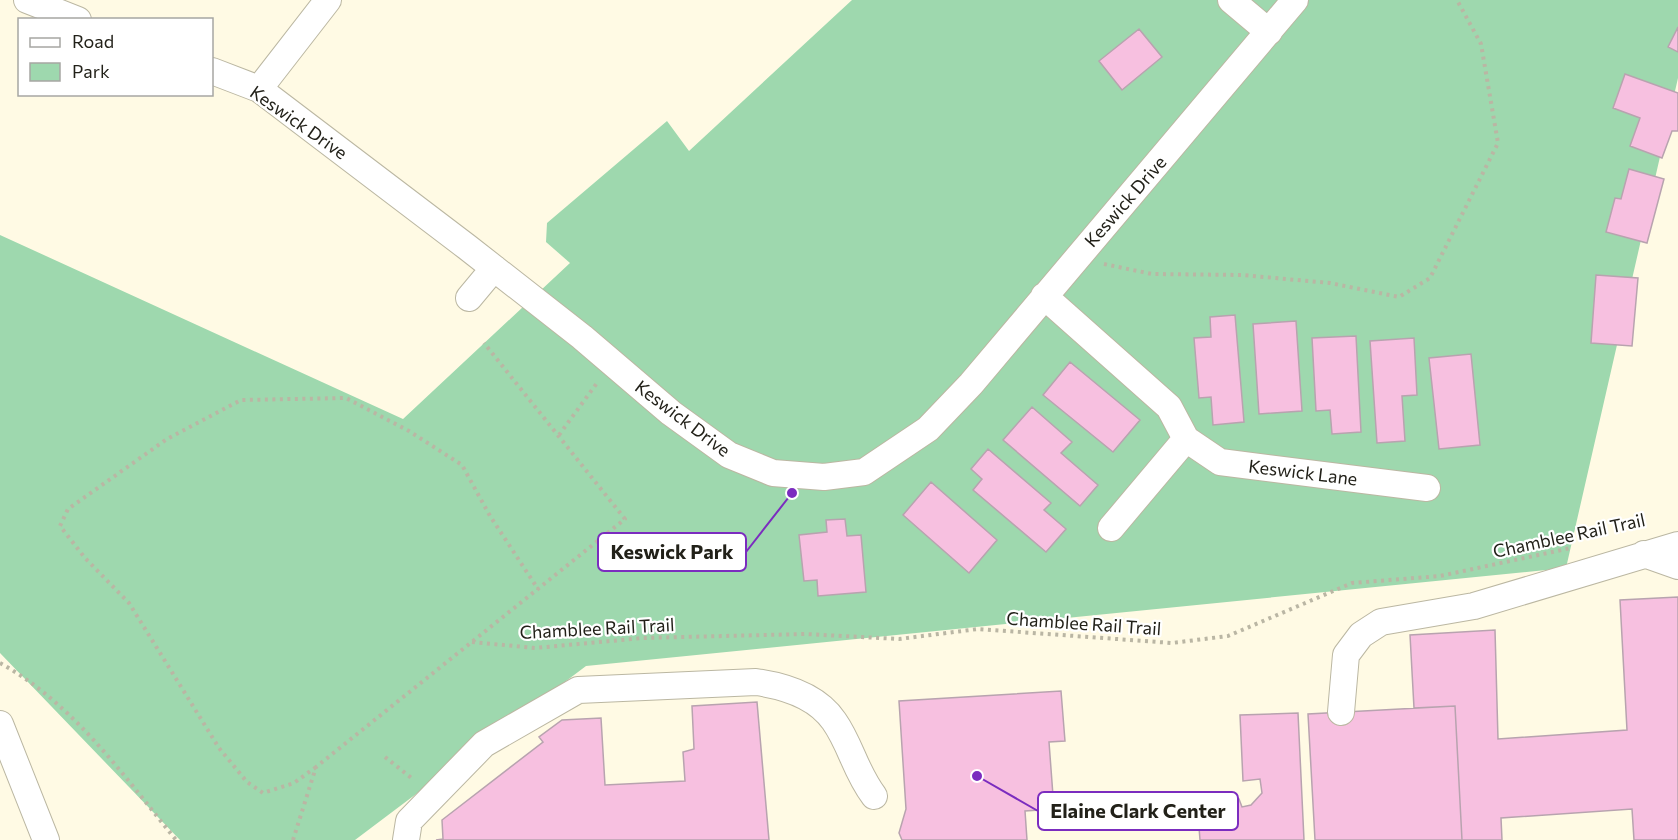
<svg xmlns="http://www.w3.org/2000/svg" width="1678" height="840" font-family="Commissioner,sans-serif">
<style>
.green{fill:#9ed8ae}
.building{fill:#f7c0e0;stroke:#b8a3af;stroke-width:1.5}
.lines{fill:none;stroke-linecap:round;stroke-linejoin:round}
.minor-casing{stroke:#bbb7a2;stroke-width:28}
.path{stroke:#bab6a4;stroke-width:4;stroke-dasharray:3 4.5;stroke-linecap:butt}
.minor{stroke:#fff;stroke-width:26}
.labels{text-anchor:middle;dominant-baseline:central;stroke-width:4.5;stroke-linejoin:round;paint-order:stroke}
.street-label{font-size:18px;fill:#222119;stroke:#fff}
.leader{fill:none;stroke:#7b2cbf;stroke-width:2}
.callout-dot{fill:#7b2cbf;stroke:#fff;stroke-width:2}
.callout{fill:#fff;stroke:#7b2cbf;stroke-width:2}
.callout-label{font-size:20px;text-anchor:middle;font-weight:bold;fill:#222119}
</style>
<rect width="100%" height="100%" fill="#fffae4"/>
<!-- green -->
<path class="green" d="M852,0H1678V78L1566,568L586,666L355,840H180L0,653V235L403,419L570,263L546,242L547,223L667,121L689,151Z"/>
<!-- building -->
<path class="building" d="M1678,27V52L1668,47Z
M1139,29L1162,57L1122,90L1099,61Z
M1625,74L1678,93V131H1672L1662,158L1630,146L1640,118L1613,108Z
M1629,169L1664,179L1647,243L1606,232L1615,198L1621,199Z
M1596,275L1638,278L1632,346L1591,343Z
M1235,315L1244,422L1213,425L1211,397L1199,398L1194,338L1211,337L1210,317Z
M1296,321L1302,411L1259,414L1253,324Z
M1356,336L1361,432L1332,434L1330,410L1316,411L1312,338Z
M1414,338L1417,395L1402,396L1405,441L1377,443L1370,341Z
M1471,354L1480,445L1439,449L1429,358Z
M1070,362L1140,420L1113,452L1043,395Z
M1032,407L1072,442L1061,453L1098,485L1080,506L1003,440Z
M988,449L1051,503L1044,510L1066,529L1046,552L973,490L982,479L971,469Z
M931,482L997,540L969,573L903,515Z
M845,519L847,536L861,535L866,592L818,596L817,580L804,581L799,535L827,532L826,520Z
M1678,597V840H1634L1632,809L1501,818L1502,840H1462L1455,706L1414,708L1410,635L1495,630L1498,739L1627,730L1620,600Z
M1061,691L1065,741L1049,742L1054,809L1025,811L1027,840H902L899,833L906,809L899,701Z
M757,702L769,840H436L443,839L442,820L543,742L539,737L562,720L601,718L605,785L685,781L683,752L694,749L692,706Z
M1455,706L1462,840H1315L1308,714Z
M1298,713L1304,840H1200L1197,801L1239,799L1242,807L1251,805L1262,793L1260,779L1243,781L1240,715Z"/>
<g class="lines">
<defs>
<path id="minor" d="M27,0L78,20
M1231,0L1269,32
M212,71L259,89L467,247L582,337L671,413L729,455L773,473L824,477L864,472L928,429L971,384L1295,0
M259,89L328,0
M1044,296L1169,407L1186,439L1220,462L1427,488
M469,298L494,268
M1111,528L1186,439
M1644,554L1678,566
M1341,712L1346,655L1361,635L1381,622L1474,606L1678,545
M0,724L46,840
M406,840L409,821L484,744L578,690L756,682C784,686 817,696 834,721C851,745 855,771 874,796"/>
</defs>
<!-- minor casing -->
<use href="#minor" class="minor-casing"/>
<!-- path -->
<path class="path" d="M1104,264L1152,274L1242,275L1330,283L1399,297L1430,278L1498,143L1481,44L1457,0
M559,435L597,383
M472,642L535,648L643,638L805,634L899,639L978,629L1172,643L1228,636L1352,583L1440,576L1571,548
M0,663C73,703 124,776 176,840
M385,757L414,780
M316,767L294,783L263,793L247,782L219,748L129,603L85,558L60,526L68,509L167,439L241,400L346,398L409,431L462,465L490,516L538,589
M293,840L316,767L625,519L484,343"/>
<!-- minor -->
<use href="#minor" class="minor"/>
</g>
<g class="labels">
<!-- street labels -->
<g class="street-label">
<text transform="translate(299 122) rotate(35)">Keswick Drive</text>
<text transform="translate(1125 201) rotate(-49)">Keswick Drive</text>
<text transform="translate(683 418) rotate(37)">Keswick Drive</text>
<text transform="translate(1303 472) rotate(7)">Keswick Lane</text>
<text transform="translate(1569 535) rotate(-12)">Chamblee Rail Trail</text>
<text transform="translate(1084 623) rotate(4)">Chamblee Rail Trail</text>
<text transform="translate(597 628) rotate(-3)">Chamblee Rail Trail</text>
</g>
</g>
<!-- callouts -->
<path class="leader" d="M792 493L746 552M977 776L1038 811"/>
<g class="callout-dot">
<circle cx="792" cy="493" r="6"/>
<circle cx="977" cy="776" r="6"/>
</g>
<g class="callout">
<rect x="598" y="533" width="148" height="38" rx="6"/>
<rect x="1038" y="792" width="200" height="38" rx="6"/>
</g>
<g class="callout-label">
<text x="672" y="559">Keswick Park</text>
<text x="1138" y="818">Elaine Clark Center</text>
</g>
<!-- legend -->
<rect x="18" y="18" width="195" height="78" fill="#ffffff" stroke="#a7a6a3" stroke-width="1.5"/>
<rect x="30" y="38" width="30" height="9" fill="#ffffff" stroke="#a7a6a3" stroke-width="1.5"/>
<text x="72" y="48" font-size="18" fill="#222119">Road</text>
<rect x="30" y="63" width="30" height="18" fill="#9ed8ae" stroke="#a7a6a3" stroke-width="1.5"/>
<text x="72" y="78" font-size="18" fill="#222119">Park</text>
</svg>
